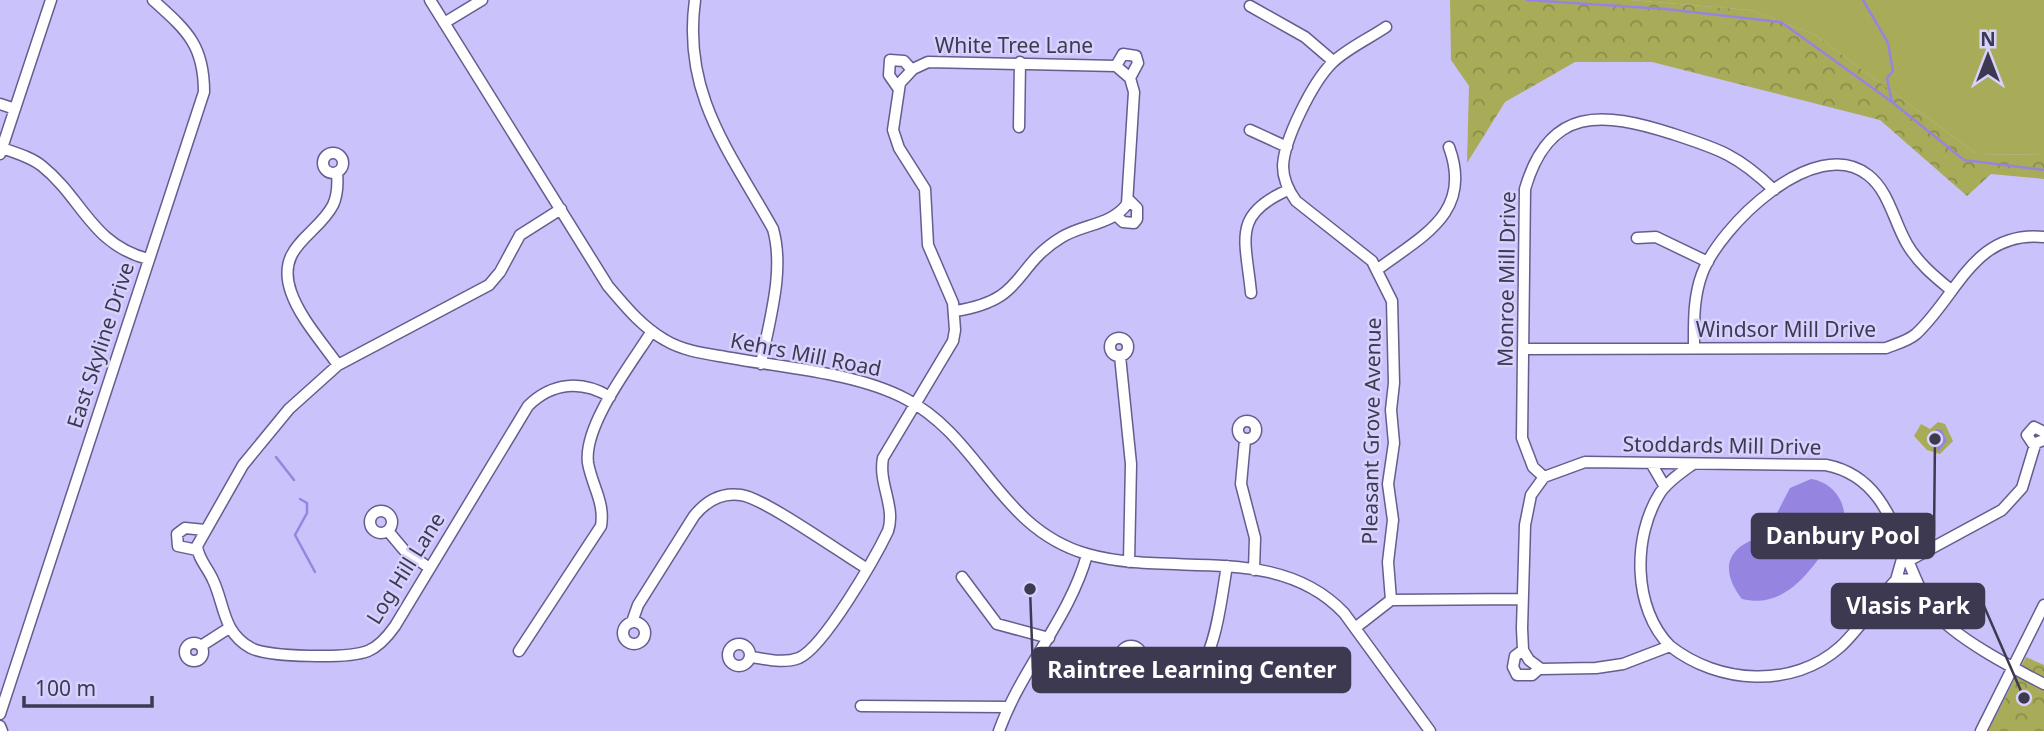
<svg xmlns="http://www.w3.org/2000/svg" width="2044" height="731" font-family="'Noto Sans',sans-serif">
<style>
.green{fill:#a8ac58}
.forest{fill:url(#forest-crowns)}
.water{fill:#9585e1}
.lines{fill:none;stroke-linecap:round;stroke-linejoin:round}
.stream{stroke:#9585e1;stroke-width:2.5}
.minor-casing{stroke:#655d8e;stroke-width:13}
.minor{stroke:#fff;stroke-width:10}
.labels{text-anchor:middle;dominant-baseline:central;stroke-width:5;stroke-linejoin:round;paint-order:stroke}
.street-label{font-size:21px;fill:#3d3950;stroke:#d7d1fe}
.leader{fill:none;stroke:#3d3950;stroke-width:2.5}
.callout-dot{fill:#3d3950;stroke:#d7d1fe;stroke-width:2.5}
.callout{fill:#3d3950;stroke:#3d3950;stroke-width:2.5}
.callout-label{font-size:23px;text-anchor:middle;font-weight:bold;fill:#fff}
</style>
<defs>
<pattern id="forest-crowns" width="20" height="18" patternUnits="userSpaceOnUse" patternTransform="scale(1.75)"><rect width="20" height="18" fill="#a8ac58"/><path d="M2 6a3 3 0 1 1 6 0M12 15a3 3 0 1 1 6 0" fill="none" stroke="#8a8d4b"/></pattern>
</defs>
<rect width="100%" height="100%" fill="#cac2fa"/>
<!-- green -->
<path class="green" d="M1631,0H2044V155L1977,154L1814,34L1750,10Z
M1938,422L1945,424L1953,441L1940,454L1927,450L1914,436L1921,424L1930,429Z"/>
<!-- forest -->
<path class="forest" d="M1450,0H1631L1750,10L1814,34L1977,154L2044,155V179L1991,174L1967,196L1880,120L1652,62H1575L1505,102L1467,163L1469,86L1451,60Z
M2026,657L2044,665V731H1988Z"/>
<!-- water -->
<path class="water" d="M1936,429L1942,430L1947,441L1938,452L1934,433Z
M1811,479C1833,482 1849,504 1843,525C1817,559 1792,611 1742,599C1718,568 1728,545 1765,536L1790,488Z"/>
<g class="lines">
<!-- stream -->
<path class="stream" d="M1527,0L1665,9L1781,22L1892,102L1964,160L2044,170
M1863,0L1888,43L1893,71L1887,78L1892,102
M276,457L294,480
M300,499L307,503V513L295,535L315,572"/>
<defs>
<path id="minor" d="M430,0L608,286C625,306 642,327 665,340C685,352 709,354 731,358C786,368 857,373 906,399C981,438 999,529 1087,554C1171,578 1277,542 1344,613L1430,731
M695,0C682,94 730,152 773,229C785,271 769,321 761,364
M1250,6L1305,37L1333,61
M444,23L482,0
M1386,27C1370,38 1346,49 1332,63C1313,82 1284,139 1283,166C1283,179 1288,190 1296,201L1372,261L1392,301L1394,383L1391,410L1394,443L1388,484L1393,520L1388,562L1391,600
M1116,66L1123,54L1136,56L1138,63L1130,78
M898,88L889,75L890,60L904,61L912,70
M0,104L15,109
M1019,127L1020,62
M1250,130L1287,147
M2,148C16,153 31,157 42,166C83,199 91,244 148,259
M323 163a10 10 0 1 1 20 0a10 10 0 1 1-20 0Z
M0,154L51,0
M337,173C338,184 338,194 333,205C317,236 275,246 291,292C300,318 322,342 338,365
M1774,190C1738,155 1719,149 1673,134C1602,111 1549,106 1525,189L1522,438L1533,467L1544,477L1531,495L1525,525L1522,628L1523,650L1529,660L1541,669L1596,668L1623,664L1670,646C1718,684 1793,689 1840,647C1862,627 1876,601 1896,580L1916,579
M561,209L520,235L500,272L489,285L338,365L289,409L243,465L197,546C198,559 208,568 213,580C225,605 222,632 251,648C269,657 348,659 368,651C380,646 388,636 395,626L528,406C552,382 582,380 610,397
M1117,216L1123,222L1134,223L1137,219V208L1128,199
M1637,238L1656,237L1708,262
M1378,269C1424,235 1473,212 1449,147
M1251,293C1246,240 1231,215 1288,190
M1110 347a9 9 0 1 1 18 0a9 9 0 1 1-18 0Z
M1694,348C1694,323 1693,298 1702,274C1719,227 1815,133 1868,175C1889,191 1894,222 1907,244C1918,263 1935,277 1951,290
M1524,349L1886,348C1896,344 1908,341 1916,334C1958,295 1974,230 2044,237
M1120,356L1131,464L1129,562
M1238 430a9 9 0 1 1 18 0a9 9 0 1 1-18 0Z
M2044,432L2034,427L2027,435L2033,444L2044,440
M1245,440L1241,484L1255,538L1254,570
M1651,463L1665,487
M1544,477L1585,462L1826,465C1898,479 1897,560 1933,610C1953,637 2013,668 2044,684
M370 522a11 11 0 1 1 22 0a11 11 0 1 1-22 0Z
M388,531L404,550L428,567
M197,550L178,546L177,534L185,528L205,530
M1908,561L2002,510L2022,488L2035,445
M962,577L997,624L1049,638
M1896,580L1904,552
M623 633a11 11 0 1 1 22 0a11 11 0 1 1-22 0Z
M632,622L638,605L694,516C706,501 721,492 741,495C764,498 841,553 866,568
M1355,628L1391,600L1521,599
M185 652a9 9 0 1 1 18 0a9 9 0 1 1-18 0Z
M728 655a11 11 0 1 1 22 0a11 11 0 1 1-22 0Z
M201,646L229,628
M1670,646C1633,609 1632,537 1660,493C1668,481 1682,472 1693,464
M1120 657a11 11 0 1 1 22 0a11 11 0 1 1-22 0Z
M1523,650L1515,656L1513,667L1517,675H1532L1540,668
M519,651L601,526C605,502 592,486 588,463C583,425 632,363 652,331
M751,657C766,659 783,664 799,658C824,647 875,558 888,531C896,507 878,483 883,458L953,341L955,330L953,303L928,245L925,189L899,148L893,130L900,83L913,69L928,62L1116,66L1130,78L1134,92L1127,204C1112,225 1083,224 1062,237C1012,267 1027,300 955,311
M1140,664C1156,668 1184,674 1199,665C1216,655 1223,586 1227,566
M861,706L1008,707
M0,714L204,92C204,44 186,30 153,0
M0,726L2,731
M999,731C1021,669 1069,619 1087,555
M1981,731L2044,605"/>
</defs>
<!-- minor casing -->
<use href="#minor" class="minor-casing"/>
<!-- minor -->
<use href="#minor" class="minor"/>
</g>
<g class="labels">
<!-- street labels -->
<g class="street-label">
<text x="1014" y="45">White Tree Lane</text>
<text transform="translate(1506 279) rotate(-89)">Monroe Mill Drive</text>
<text x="1786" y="329">Windsor Mill Drive</text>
<text transform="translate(100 345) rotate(-72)">East Skyline Drive</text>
<text transform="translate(806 354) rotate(11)">Kehrs Mill Road</text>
<text transform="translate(1371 431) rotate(-89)">Pleasant Grove Avenue</text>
<text transform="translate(1722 445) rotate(1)">Stoddards Mill Drive</text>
<text transform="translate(405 568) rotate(-58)">Log Hill Lane</text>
</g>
</g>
<!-- callouts -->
<path class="leader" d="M1935 439L1934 536M2024 698L1984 606M1030 589L1033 670"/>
<g class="callout-dot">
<circle cx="1935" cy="439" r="7"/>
<circle cx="2024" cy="698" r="7"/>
<circle cx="1030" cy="589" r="7"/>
</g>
<g class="callout">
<rect x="1752" y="514" width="182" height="44" rx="7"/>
<rect x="1832" y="584" width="152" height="44" rx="7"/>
<rect x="1033" y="648" width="317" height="44" rx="7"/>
</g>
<g class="callout-label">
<text x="1843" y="544">Danbury Pool</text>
<text x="1908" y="614">Vlasis Park</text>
<text x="1192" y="678">Raintree Learning Center</text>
</g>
<!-- north arrow -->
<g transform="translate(1988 56)" stroke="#d7d1fe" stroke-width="5" paint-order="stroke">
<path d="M0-5L12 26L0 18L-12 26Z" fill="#3d3950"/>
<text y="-10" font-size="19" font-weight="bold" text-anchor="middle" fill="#3d3950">N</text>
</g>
<!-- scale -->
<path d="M24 696v10h128v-10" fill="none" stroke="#3d3950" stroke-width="3.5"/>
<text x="35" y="696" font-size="21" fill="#3d3950" stroke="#d7d1fe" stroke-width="5" paint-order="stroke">100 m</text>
</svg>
